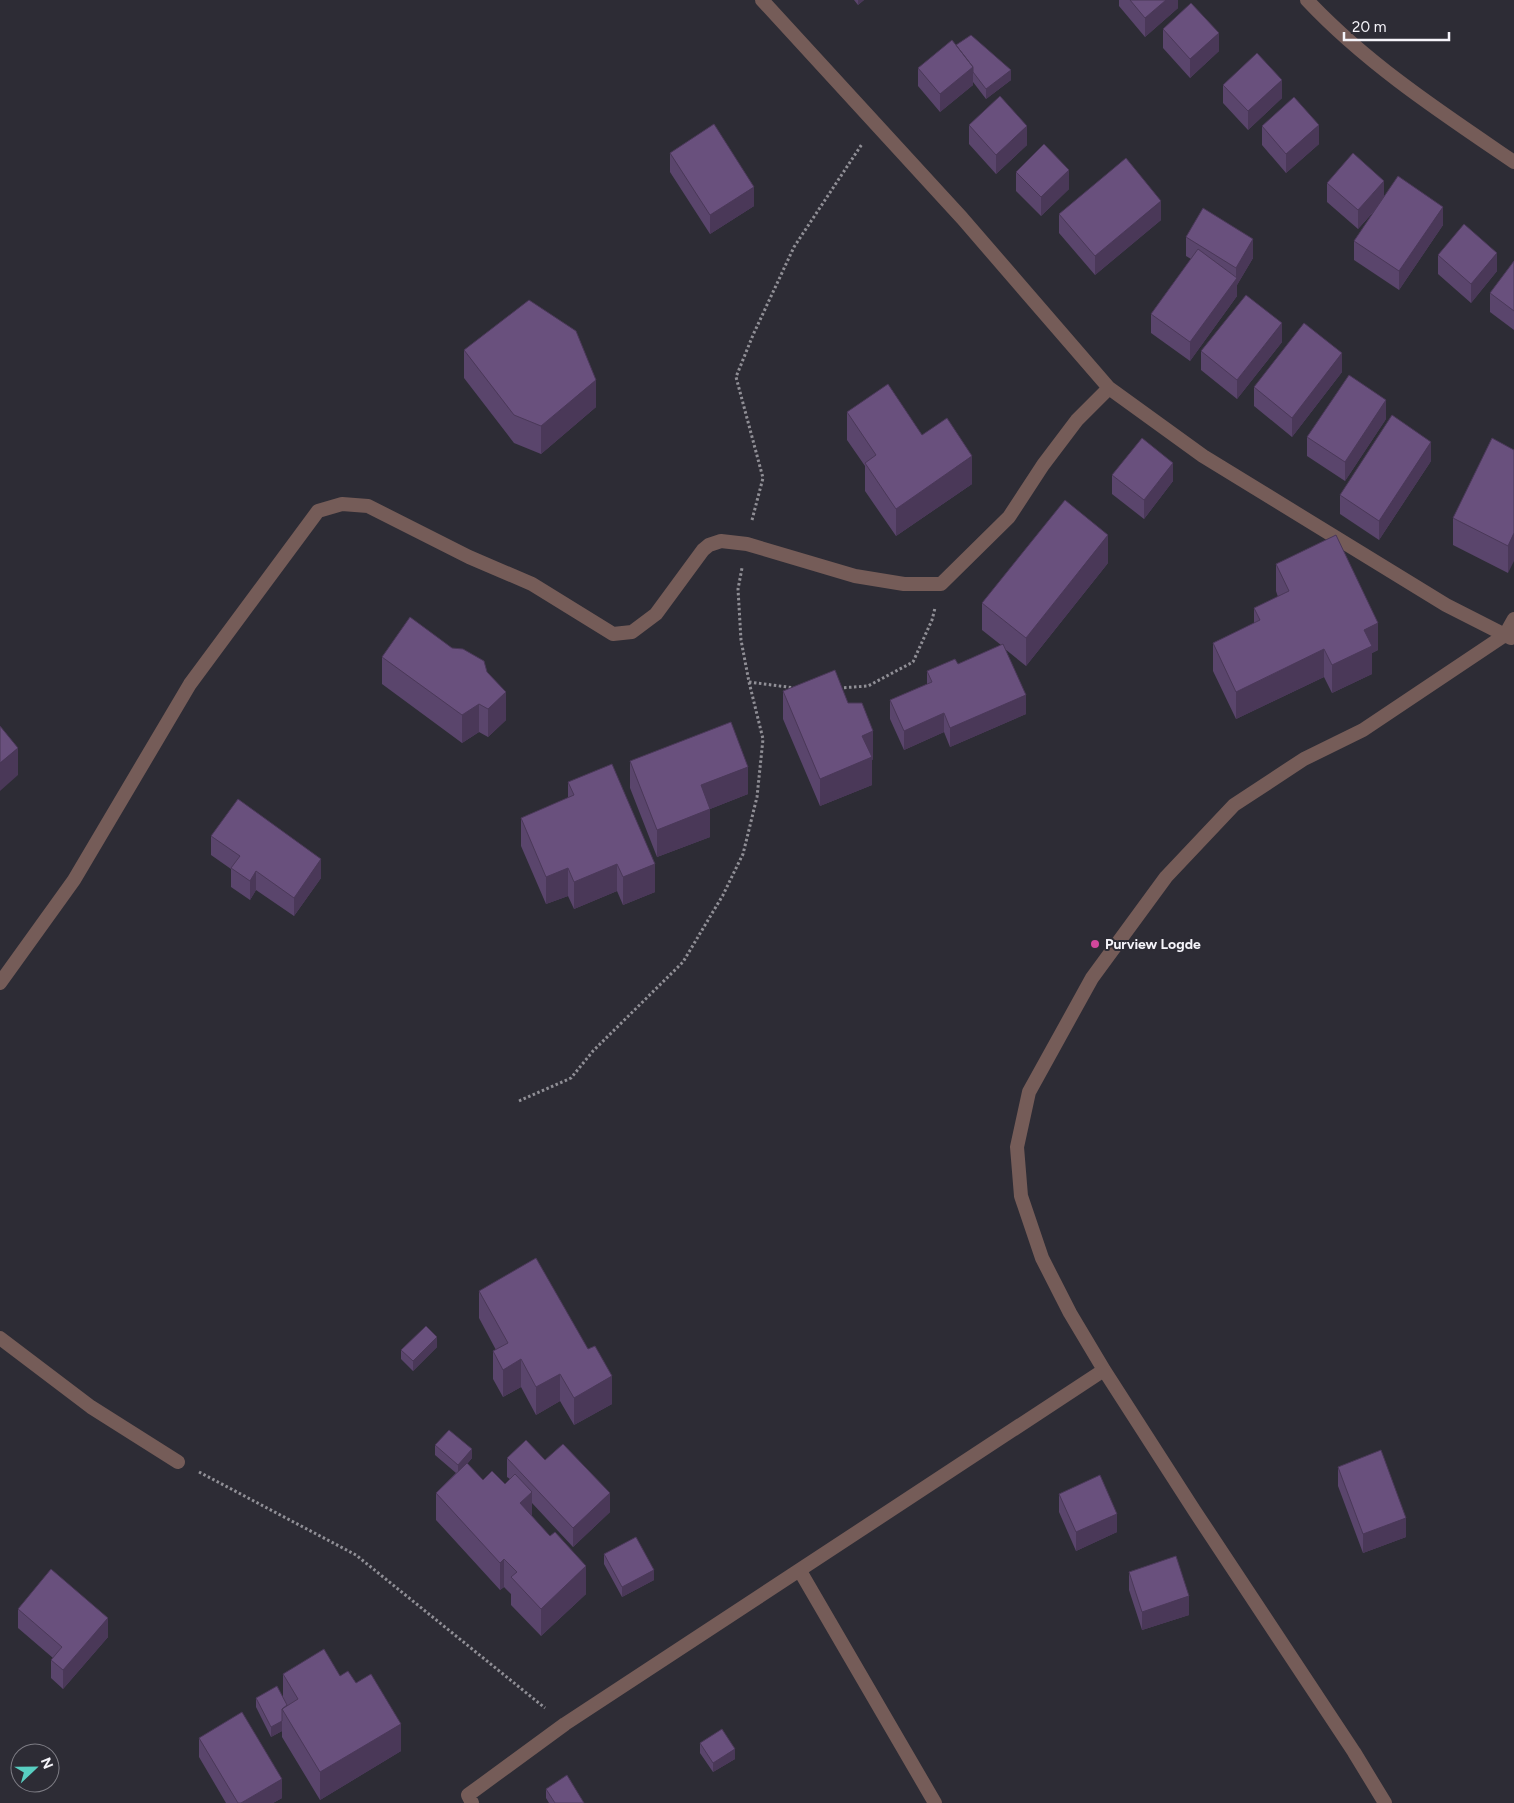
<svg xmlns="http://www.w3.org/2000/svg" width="1514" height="1803" font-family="Figtree,sans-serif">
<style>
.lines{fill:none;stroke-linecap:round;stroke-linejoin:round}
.path{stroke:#908f96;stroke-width:3;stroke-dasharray:2.5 2.5;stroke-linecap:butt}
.minor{stroke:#755c58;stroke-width:14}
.wall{fill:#5a456c}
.shaded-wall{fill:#4a3858}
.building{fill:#69507d;stroke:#4a3858}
.hotel-dot{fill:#d1479c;stroke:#2d2c35;stroke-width:2}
.labels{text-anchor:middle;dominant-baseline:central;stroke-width:4;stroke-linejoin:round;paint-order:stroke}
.poi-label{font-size:14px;font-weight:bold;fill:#f5f4fa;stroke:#2d2c35;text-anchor:start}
</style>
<rect width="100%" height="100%" fill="#2d2c35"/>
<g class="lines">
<!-- path -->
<path class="path" d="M752,520L763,478L736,377L753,335L794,247L862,144
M749,682L795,688
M839,688L868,686L913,662L932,620L935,608
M519,1101L571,1078L593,1051L683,962L723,895L743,854L757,797L763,739L749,682L741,640L738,589L742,568
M199,1472L356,1555L545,1708"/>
<!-- minor -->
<path class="minor" d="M762,0L962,218L1109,388L1203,456L1446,605L1511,638
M1307,0C1367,64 1442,113 1514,162
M0,983L74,880L190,684L318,511L342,504L368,506L469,557L532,584L613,634L632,632L656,614L703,550L709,545L721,541L747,544L855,576L904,584H941L1009,517L1043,465L1077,420L1109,388
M0,1338L91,1407L178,1462
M800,1571L935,1803
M472,1803L468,1795L565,1724L1104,1370
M1385,1803L1354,1752L1194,1510L1104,1370L1070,1313L1042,1258L1021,1196L1017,1147L1029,1092L1092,978L1166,877L1234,805L1304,759L1363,730L1505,635L1514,619"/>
</g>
<!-- wall -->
<path class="wall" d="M854,0H864L858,5Z
M1119,0H1178V8L1145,37L1119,6Z
M1163,29L1219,51L1190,78L1163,48Z
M956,45L1011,80L986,99L973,82V85L940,112L918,86V68Z
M1223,85L1282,98L1248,130L1223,103Z
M969,125L1027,145L996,174L969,144Z
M1262,126L1319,144L1286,173L1262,145Z
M670,153L754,206L710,234L670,172Z
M1016,172L1069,189L1041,216L1016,191Z
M1327,183L1384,197L1443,225L1399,290L1354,260V241L1376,209L1358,229L1327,202Z
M1059,214L1161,220L1095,275L1059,233Z
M1186,237L1253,258L1237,285V296L1190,361L1151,333V314L1191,259L1186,256Z
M1438,255L1497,271L1471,303L1438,274Z
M1514,261V330L1490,312V293Z
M1282,342L1237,399L1201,370V351Z
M464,350L596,407L541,454L514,443L464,378Z
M1342,372L1292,437L1254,406V387Z
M847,412L922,435L972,484L896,536L865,491V466L847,440Z
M1386,419L1345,481L1307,456V437Z
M1514,450L1508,573L1453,545V518Z
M1431,461L1379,540L1340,514V495Z
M1112,475L1173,481L1144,519L1112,494Z
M1108,563L1026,666L1005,649L1026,714L950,747L944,732L904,750L890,719V700L927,684V671L958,664L1001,645L982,630V603Z
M1276,564L1378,650L1372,653V674L1332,693L1324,677L1236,719L1213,671V643L1254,623V608L1278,597L1276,591Z
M452,648L487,672L506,720L488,737L479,732L462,743L382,684V657Z
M783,691L848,703L873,759L872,760V785L820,806L783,719Z
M630,761L748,794L710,809V837L657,857L630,788Z
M568,782L655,892L623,905L617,891L574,909L568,896L546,904L521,846V818L568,798Z
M211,836L321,878L294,916L256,890L250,900L231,887V869L211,855Z
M479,1291L612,1404L574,1425L560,1401L536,1415L521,1387L503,1397L493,1379V1351L496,1350L479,1318Z
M437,1347L413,1371L401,1359V1350Z
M435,1445L472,1458L467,1464L483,1480L505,1484L510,1479L507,1477V1458L545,1460L610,1512L573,1547L532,1503V1516L586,1594L541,1636L511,1605V1594L504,1587L500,1590L436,1520V1493L456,1473L435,1455Z
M1338,1467L1406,1537L1363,1553L1338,1486Z
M1059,1494L1117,1532L1076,1551L1059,1512Z
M604,1554L654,1580L622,1597L604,1564Z
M1129,1572L1189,1615L1142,1630L1129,1590Z
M18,1609L108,1637L63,1689L51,1678V1660L53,1658L18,1628Z
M283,1674L340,1676L356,1683L401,1751L320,1800L282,1737V1731L271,1737L256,1707V1698H283Z
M199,1738L282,1798L273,1803H226L199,1757Z
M700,1743L735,1759L713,1772L700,1753Z
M546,1789L584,1803H549L546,1798Z"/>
<!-- shaded-wall -->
<path class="shaded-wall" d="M858,0H864L858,5Z
M1166,0H1178V8L1145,37V18Z
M1219,33V51L1190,78V59Z
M973,67V85L940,112V94Z
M1011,70V80L986,99V89Z
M1282,80V98L1248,130V111Z
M1319,125V144L1286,173V154Z
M1027,126V145L996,174V155Z
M1069,170V189L1041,216V197Z
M1384,181V199L1358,229V210Z
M754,187V206L710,234V215Z
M1161,201V220L1095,275V256Z
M1443,207V225L1399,290V271Z
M1253,239V258L1237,285V296L1190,361V342L1236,279V268Z
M1497,253V271L1471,303V284Z
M1282,323V342L1237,399V380Z
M1342,353V372L1292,437V418Z
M596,380V407L541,454V426Z
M1386,400V419L1345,481V462Z
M1431,442V461L1379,540V521Z
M972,456V484L896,536V509Z
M1173,463V481L1144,519V500Z
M1514,533V561L1508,573V546Z
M1108,535V563L1026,666V638Z
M1378,623V650L1372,653V674L1332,693V665L1364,630Z
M1324,649V677L1236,719V692Z
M506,692V720L488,737V709Z
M1026,695V714L950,747V728Z
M479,704V732L462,743V715Z
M944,713V732L904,750V731Z
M873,731V759L872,760V785L820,806V779L862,736Z
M18,748V775L0,791V763Z
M748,767V794L710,809V837L657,857V830L701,785Z
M321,859V878L294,916V898Z
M617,864V891L574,909V882Z
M655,864V892L623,905V877Z
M568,868V896L546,904V877Z
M256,871V890L250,900V881Z
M437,1337V1347L413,1371V1361Z
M521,1359V1387L503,1397V1370Z
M560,1374V1401L536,1415V1387Z
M612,1376V1404L574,1425V1398Z
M472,1449V1458L458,1474V1465Z
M532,1492V1520L520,1503Z
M610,1493V1512L573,1547V1528Z
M1117,1514V1532L1076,1551V1532Z
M1406,1518V1537L1363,1553V1534Z
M504,1559V1587L500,1590V1563Z
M586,1566V1594L541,1636V1609Z
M654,1570V1580L622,1597V1587Z
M1189,1596V1615L1142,1630V1612Z
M108,1618V1637L63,1689V1670Z
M282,1721V1731L271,1737V1727Z
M401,1724V1751L320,1800V1772Z
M735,1749V1759L713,1772V1763Z
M282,1779V1798L273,1803H241Z"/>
<!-- building -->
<path class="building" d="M1130,0H1166L1145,18Z
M1191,3L1219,33L1190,59L1163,29Z
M971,35L1011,70L986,89L973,72V67L956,45Z
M952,40L973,67L940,94L918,68Z
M1257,53L1282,80L1248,111L1223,85Z
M1000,96L1027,126L996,155L969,125Z
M1294,97L1319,125L1286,154L1262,126Z
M714,124L754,187L710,215L670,153Z
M1044,144L1069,170L1041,197L1016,172Z
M1353,153L1384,181L1358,210L1327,183Z
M1126,158L1161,201L1095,256L1059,214Z
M1398,176L1443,207L1399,271L1354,241Z
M1203,208L1253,239L1236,268L1186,237Z
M1464,224L1497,253L1471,284L1438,255Z
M1198,249L1237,278L1190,342L1151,314Z
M1514,261V311L1490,293Z
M1246,295L1282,323L1237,380L1201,351Z
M529,300L576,331L596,380L541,426L514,415L464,350Z
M1304,323L1342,353L1292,418L1254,387Z
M1349,375L1386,400L1345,462L1307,437Z
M888,384L922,435L947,418L972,456L896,509L865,463L876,455L847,412Z
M1392,415L1431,442L1379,521L1340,495Z
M1142,438L1173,463L1144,500L1112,475Z
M1492,438L1514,450V533L1508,546L1453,518Z
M1065,500L1108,535L1026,638L982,603Z
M1336,535L1378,623L1364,630L1372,646L1332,665L1324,649L1236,692L1213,643L1260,620L1254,608L1289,591L1276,564Z
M410,617L452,648L463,649L484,661L487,672L506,692L488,709L479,704L462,715L382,657Z
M1003,644L1026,695L950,728L944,713L904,731L890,700L932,682L927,671L955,659L958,664Z
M835,670L848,703H862L873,731L862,736L872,757L820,779L783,691Z
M731,722L748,767L701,785L710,809L657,830L630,761Z
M0,726L18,748L0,763Z
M612,764L655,864L623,877L617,864L574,882L568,868L546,877L521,818L574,795L568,782Z
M238,799L321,859L294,898L256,871L250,881L231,868L240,856L211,836Z
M536,1258L588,1349L595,1346L612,1376L574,1398L560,1374L536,1387L521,1359L503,1370L493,1351L508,1343L479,1291Z
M426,1326L437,1337L413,1361L401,1350Z
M449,1430L472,1449L458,1465L435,1445Z
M526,1440L545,1460L563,1444L610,1493L573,1528L507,1458Z
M1381,1450L1406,1518L1363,1534L1338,1467Z
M467,1463L483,1480L492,1471L505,1484L515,1474L532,1492L520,1503L550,1536L555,1532L586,1566L541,1609L511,1577L517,1572L504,1559L500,1563L436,1493Z
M1100,1475L1117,1514L1076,1532L1059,1494Z
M636,1537L654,1570L622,1587L604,1554Z
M1176,1556L1189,1596L1142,1612L1129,1572Z
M51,1569L108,1618L63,1670L51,1660L62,1647L18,1609Z
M324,1649L340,1676L348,1671L356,1683L371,1674L401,1724L320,1772L282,1709L298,1699L283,1674Z
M277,1686L287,1705L282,1709V1721L271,1727L256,1698Z
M242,1712L282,1779L241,1803H238L199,1738Z
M722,1729L735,1749L713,1763L700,1743Z
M567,1775L584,1803H555L546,1789Z"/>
<!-- markers -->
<circle class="hotel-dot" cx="1095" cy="944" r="5"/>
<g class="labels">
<!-- poi labels -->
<g class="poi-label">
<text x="1105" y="944">Purview Logde</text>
</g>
</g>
<!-- north arrow -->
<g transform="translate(35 1768) rotate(68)"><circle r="24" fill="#2d2c35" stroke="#7d7c84"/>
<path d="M0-4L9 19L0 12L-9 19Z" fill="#58cec1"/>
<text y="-8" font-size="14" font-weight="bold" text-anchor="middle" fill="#f5f4fa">N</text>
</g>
<!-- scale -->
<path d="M1344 32v8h105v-8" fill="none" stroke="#f5f4fa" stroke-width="2.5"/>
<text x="1352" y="32" font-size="15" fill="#f5f4fa" stroke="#2d2c35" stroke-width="4" paint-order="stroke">20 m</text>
</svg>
